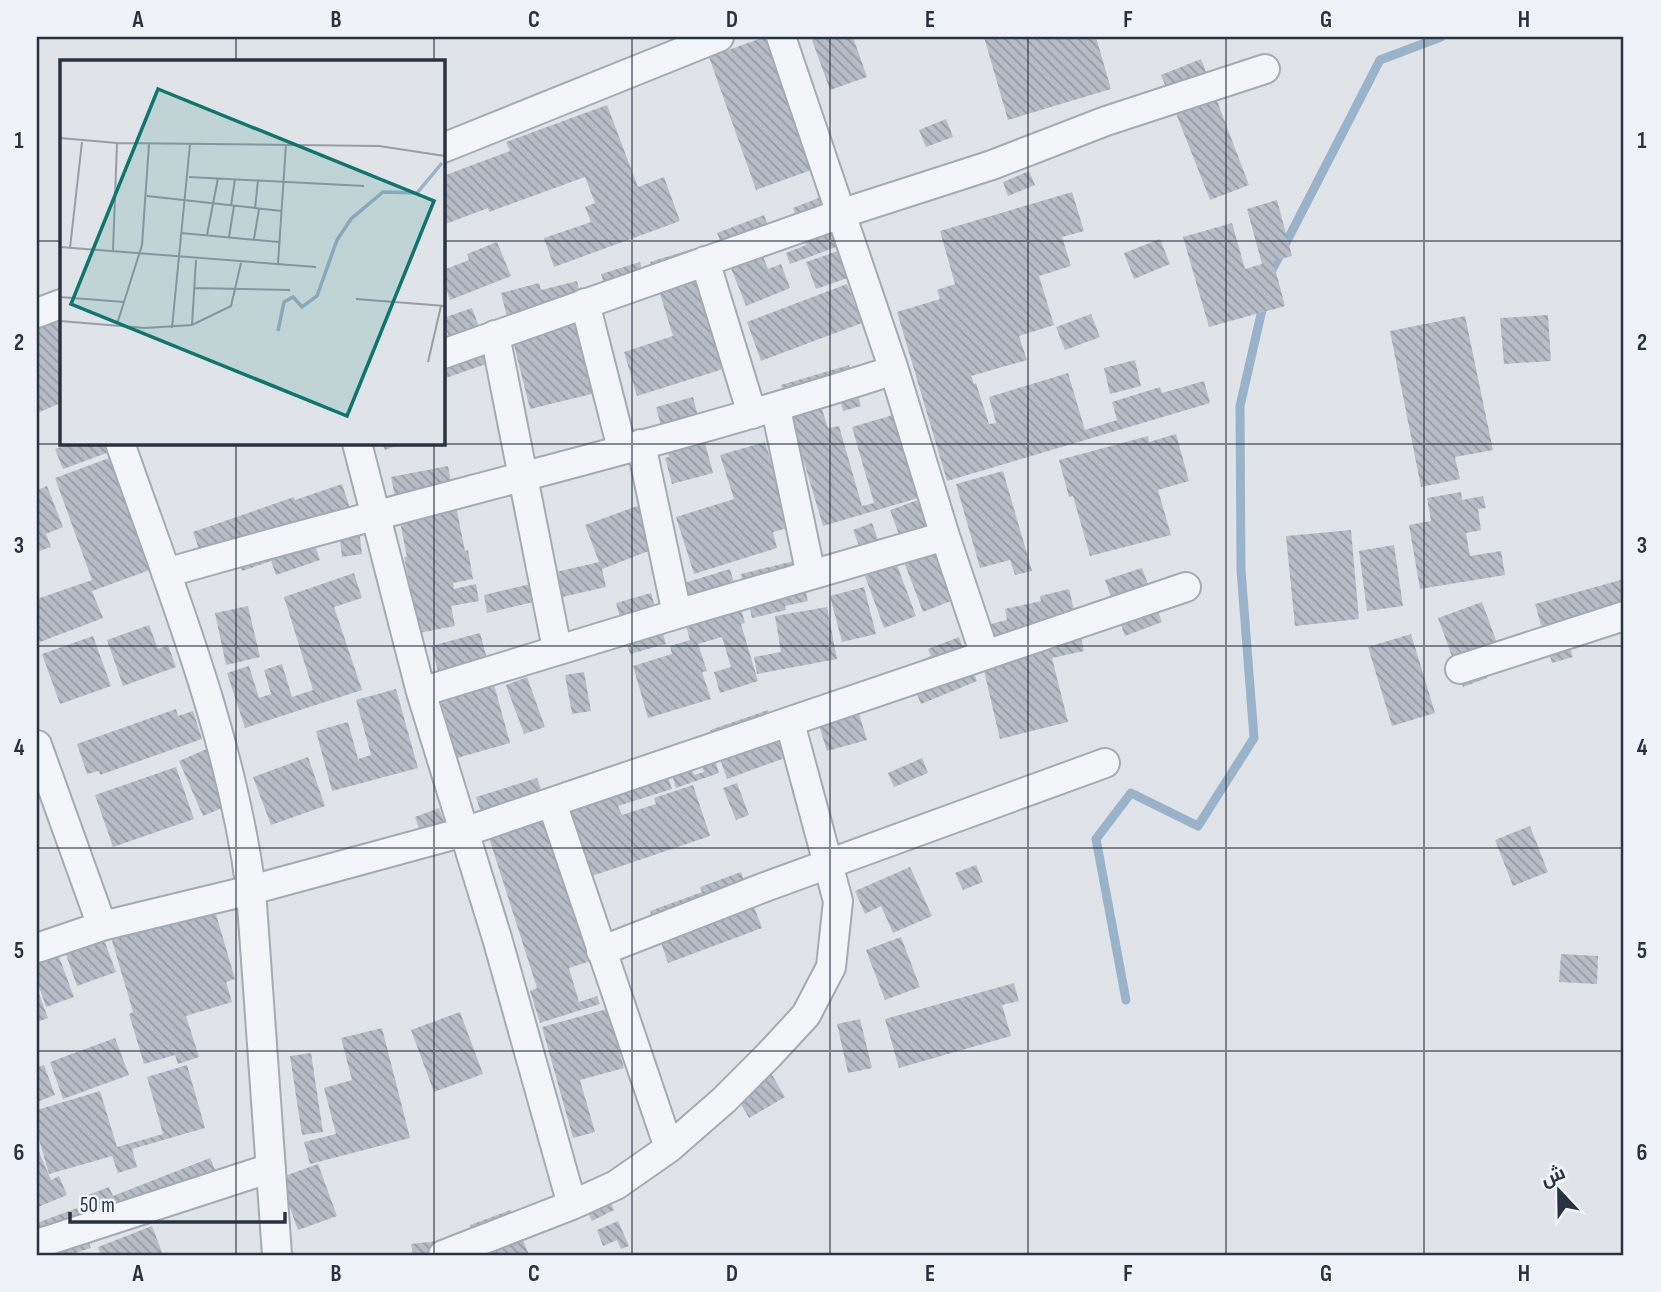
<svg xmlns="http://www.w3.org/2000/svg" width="1661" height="1292" font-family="'Sofia Sans Condensed',Cairo,sans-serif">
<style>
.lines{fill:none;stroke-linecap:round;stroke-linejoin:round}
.stream{stroke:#99b3cb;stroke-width:9}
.building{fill:url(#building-back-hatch)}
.minor-casing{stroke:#a5abb4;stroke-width:32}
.minor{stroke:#f3f5f8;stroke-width:28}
.grid{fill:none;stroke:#283242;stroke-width:2;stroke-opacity:0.55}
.inset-river{fill:none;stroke:#99b3cb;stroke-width:3.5}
.inset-road{fill:none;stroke:#969da6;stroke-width:2}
.view{fill:#0f766e;fill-opacity:0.15;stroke:#0f766e;stroke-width:3.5}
.inset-edge{fill:none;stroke:#283242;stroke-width:3.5}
.neatline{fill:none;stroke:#283242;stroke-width:2.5}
.grid-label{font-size:23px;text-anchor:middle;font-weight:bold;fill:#283242}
</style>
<defs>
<pattern id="building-back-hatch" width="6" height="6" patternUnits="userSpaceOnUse" patternTransform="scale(1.75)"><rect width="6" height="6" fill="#b7bdc7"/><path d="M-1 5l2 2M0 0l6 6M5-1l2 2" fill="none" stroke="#959aa3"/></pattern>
</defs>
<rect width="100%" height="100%" fill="#e0e4e9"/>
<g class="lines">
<!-- stream -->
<path class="stream" d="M1270,274L1380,60L1441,37
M1126,1000L1096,839L1131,793L1198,826L1254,738L1241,570L1240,406L1264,301"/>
</g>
<!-- building -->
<path class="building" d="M765,37H770L817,168L756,190L709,57Z
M811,37H853L867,77L830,90Z
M984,37H1096L1111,89L1008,120Z
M1201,59L1249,185L1210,200L1161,75Z
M607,105L638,187L664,177L680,221L554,267L544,238L591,222L585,207L595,203L585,177L489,212L488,208L443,225V176L510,151L506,142Z
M946,119L953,137L926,147L919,130Z
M1029,171L1035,185L1008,196L1003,182Z
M1072,192L1084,231L1062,237L1071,266L1039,276L1054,325L1019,336L1027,360L971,376L974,384L976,383L989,424L996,423L989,397L1068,373L1085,430L1117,420L1112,402L1160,387L1162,393L1204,381L1210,403L947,481L897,312L940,299L937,290L955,284L940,231Z
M821,197L839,246L790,264L786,253L806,245L793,208Z
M1277,200L1292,256L1273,261L1285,306L1209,327L1183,237L1232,223L1245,269L1262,264L1247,209Z
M764,215L774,240L759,246L768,269L781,264L790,288L746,306L717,233Z
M1160,239L1170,264L1134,279L1124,253Z
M497,242L511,276L450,300L443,280V270L469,260L467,254Z
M692,249L714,322L736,365L637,396L624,352L673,336L650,262Z
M844,249L853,276L816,289L806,262Z
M640,262L648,291L610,302L601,274Z
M577,281L604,391L530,409L501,293L539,283L541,290Z
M847,284L862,323L761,361L747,322Z
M472,308L492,362L443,379V337L448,335L443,318Z
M61,311V403L37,413V321Z
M1091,314L1100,337L1065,350L1056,327Z
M1548,315L1551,361L1504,364L1500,318Z
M1465,316L1493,450L1455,457L1460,479L1421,487L1390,331Z
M1135,360L1141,386L1110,394L1104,368Z
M849,365L861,406L843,411L839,397L820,403L828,428L839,426L862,506L874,503L852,427L900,413L925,496L823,526L781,385Z
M693,397L713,473L672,484L665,458L669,457L656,407Z
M1176,434L1189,481L1158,490L1171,535L1090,556L1073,496L1069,497L1059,460L1148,436L1149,442Z
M765,442L791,527L773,532L777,548L694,574L676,517L734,499L720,455Z
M72,443H109L112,451L63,469L55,449Z
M382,443H405L385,450Z
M120,454L161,566L92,591L103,618L40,642L37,634V599L92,580L55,478Z
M448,466L465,551L468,550L473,579L453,583L454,589L476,584L479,601L451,606L455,626L419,633L404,557H407L391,477Z
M1003,471L1032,571L1015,575L1010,560L980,568L956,484Z
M342,484L352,514L309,528L320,560L276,575L271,561L242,571L237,556L205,566L193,532L294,497L295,500Z
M47,486L63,527L46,534L51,547L37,552V490Z
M1461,492L1462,500L1483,496L1486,508L1478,509L1481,530L1466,533L1470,556L1501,551L1505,575L1420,589L1409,525L1431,521L1427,498Z
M929,496L944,540L906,554L890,510Z
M643,504L659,547L602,569L606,587L562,597L556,572L599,562L585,525Z
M358,521L362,554L342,557L338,524Z
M872,523L885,559L867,566L853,530Z
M1351,530L1359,619L1295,626L1286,536Z
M1394,545L1403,606L1367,611L1359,551Z
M942,547L961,597L923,612L904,562Z
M798,560L808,601L785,606L786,610L752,618L741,574Z
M897,565L916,616L884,628L865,576Z
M1142,568L1162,622L1125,636L1105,580Z
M730,569L745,623L741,624L758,681L720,693L714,672L731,667L722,637L698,644L707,671L702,672L711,699L648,718L633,666L672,654L670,646L690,640L674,586Z
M354,573L362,598L334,607L362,690L245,728L227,673L249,666L259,698L271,694L264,670L282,664L292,697L313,690L284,597Z
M1624,579V623L1567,639L1573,657L1552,663L1535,604Z
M530,584L534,602L487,613L484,595Z
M864,587L876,634L842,642L830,596Z
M1069,589L1084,651L1052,658L1068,722L1000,739L974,628L1007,620L1005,609L1041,601L1040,596Z
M651,593L666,644L630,654L616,603Z
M1482,602L1504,662L1484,670L1487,678L1463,687L1438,618Z
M248,606L260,657L226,665L215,613Z
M827,607L837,659L757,674L754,657L781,652L775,616Z
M149,625L158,649L168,645L176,667L123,686L107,640Z
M480,633L510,743L457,758L440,698L445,696L431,646Z
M1411,634L1435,713L1392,726L1368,647Z
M93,636L111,686L60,704L42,654Z
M959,637L977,681L921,704L906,667L931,656L928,649Z
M584,672L591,711L572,714L565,675Z
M527,677L545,727L524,734L506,685Z
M396,689L418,768L332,791L316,731L348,722L358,759L371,755L356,700Z
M811,700L857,707L867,740L827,751Z
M176,709L178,716L193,711L202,739L100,775L99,771L87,774L77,744Z
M768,710L785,758L727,779L710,730Z
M706,734L719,773L676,788L666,755L685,749L694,775L704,772L693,738Z
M209,748L234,803L203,816L179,761Z
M659,750L672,789L618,806L622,815L656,804L654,798L693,785L710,836L592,876L561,782Z
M308,757L325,806L271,825L253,777Z
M922,758L928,773L894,787L888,773Z
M176,767L194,819L113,847L95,795Z
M537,778L600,958L569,968L579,1002L597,996L600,1004L540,1023L530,991L537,988L476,797Z
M737,783L749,815L736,820L723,788Z
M439,808L451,840L426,849L415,817Z
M1530,826L1548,872L1513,886L1495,840Z
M976,865L983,882L963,890L955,873Z
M910,867L932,916L893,933L881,906L865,914L855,891Z
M741,872L762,928L668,963L650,911L702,892L700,887Z
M208,887L235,979L226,982L232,1002L186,1016L199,1057L178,1064L175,1055L144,1064L129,1014L133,1012L105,917Z
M97,921L116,972L77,986L59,935Z
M901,937L920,987L885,1000L866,950Z
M52,938L74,997L46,1007L37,981V944Z
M1561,954L1598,956L1597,984L1559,982Z
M1014,983L1019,1001L1002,1005L1011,1036L899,1068L885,1019Z
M37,988L48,1018L37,1022Z
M607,1009L624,1068L580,1080L595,1132L573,1138L542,1027Z
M460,1012L483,1074L434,1092L411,1030Z
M860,1019L872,1068L848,1073L837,1024Z
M382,1028L410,1138L310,1164L304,1142L336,1134L324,1088L352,1080L341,1038Z
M115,1038L129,1075L63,1099L50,1062Z
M311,1053L323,1132L302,1135L290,1056Z
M762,1058L785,1097L749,1118L726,1079Z
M44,1065L55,1095L37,1102V1067Z
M187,1065L205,1128L132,1149L137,1167L118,1173L112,1156L49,1174L37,1132V1110L100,1091L117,1147L163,1134L147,1077Z
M37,1147L51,1180L59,1176L67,1195L38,1207Z
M210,1158L224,1191L96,1237L80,1198L109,1187L113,1196Z
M318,1164L337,1216L298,1230L279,1178Z
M601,1180L614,1210L592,1221L578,1191Z
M77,1208L91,1248L69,1255H61L57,1246L37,1254V1223Z
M511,1210L529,1255H482L470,1225Z
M618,1221L629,1246L621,1249L617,1240L603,1246L597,1230Z
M152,1226L163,1255H101L98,1247Z
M437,1241L439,1255H413L411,1244Z"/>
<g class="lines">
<defs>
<path id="minor" d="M781,37L894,370L945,536L985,655
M443,148L719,37
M705,261L752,414
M585,303L622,449
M37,313L61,304
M495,335L557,649
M443,354L840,214L992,165L1106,121L1265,69
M776,409L811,575
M120,443C171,589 231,736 251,890L277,1255
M357,443L421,692L497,938L572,1205
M641,444L677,614
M166,573C408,503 655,448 894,370
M1460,669L1624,616
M421,692L677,614L945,536
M37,745L102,926
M552,803L669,1148
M37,948L102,926L251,890L464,832L1186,587
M601,951L765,887L1105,763
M37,1244L271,1168
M443,1255L572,1205L616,1185L669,1148L724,1100L768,1056L806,1015L831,967L838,901L790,723"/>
</defs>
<!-- minor casing -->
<use href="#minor" class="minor-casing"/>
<!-- minor -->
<use href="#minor" class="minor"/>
</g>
<!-- grid -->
<path class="grid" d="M236,37V61M434,37V61M632,37V1255M830,37V1255M1028,37V1255M1226,37V1255M1424,37V1255M37,241H61M443,241H1624M236,443V1255M434,443V1255M37,444H1624M37,646H1624M37,848H1624M37,1051H1624"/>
<!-- overview -->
<g transform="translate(60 60)">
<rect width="385" height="385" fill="#e0e4e9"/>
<path class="inset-river" d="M218,271L224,242L233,237L242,247L257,236L277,180L291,159L323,132L357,133L382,103"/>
<path class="inset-road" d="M0,78L57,83L319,86L385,96M129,117L304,126M87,136L222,151M171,146L175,119M195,149L198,120M121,173L219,182M147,175L158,118M169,177L174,146M194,179L199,149M0,187L256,207M10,188L22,82M53,190L57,83M218,204L226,84M134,228L230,230M0,237L64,242M296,239L385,246M0,261L85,268L132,265L171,246L181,203M57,264L82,185L89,84M132,265L136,200M112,268L130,84M368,302L381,246"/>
<path class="view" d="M98,29L374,141L287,356L11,244Z"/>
<rect width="385" height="385" class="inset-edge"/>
</g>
<!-- border -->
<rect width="1661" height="1292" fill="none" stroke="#eff3f7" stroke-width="77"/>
<!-- north arrow -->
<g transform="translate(1559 1191) rotate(338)" stroke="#eff3f7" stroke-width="5" paint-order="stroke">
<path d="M0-5L12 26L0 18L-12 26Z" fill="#283242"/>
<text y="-10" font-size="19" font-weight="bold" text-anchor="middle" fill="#283242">ش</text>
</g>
<!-- scale -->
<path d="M70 1212v10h215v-10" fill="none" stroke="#283242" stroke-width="3.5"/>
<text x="80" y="1212" font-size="21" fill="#283242" stroke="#eff3f7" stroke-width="5" paint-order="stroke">50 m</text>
<rect x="38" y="38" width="1584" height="1216" class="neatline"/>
<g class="grid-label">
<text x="138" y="27">A</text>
<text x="336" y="27">B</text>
<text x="534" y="27">C</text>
<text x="732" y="27">D</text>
<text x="930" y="27">E</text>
<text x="1128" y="27">F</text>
<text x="1326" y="27">G</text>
<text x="1524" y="27">H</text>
<text x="19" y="148">1</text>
<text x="1642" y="148">1</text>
<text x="19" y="350">2</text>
<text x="1642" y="350">2</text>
<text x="19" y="553">3</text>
<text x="1642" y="553">3</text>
<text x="19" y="755">4</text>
<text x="1642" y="755">4</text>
<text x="19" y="958">5</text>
<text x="1642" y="958">5</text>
<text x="19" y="1160">6</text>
<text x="1642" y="1160">6</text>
<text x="138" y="1281">A</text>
<text x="336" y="1281">B</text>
<text x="534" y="1281">C</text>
<text x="732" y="1281">D</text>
<text x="930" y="1281">E</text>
<text x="1128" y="1281">F</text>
<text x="1326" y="1281">G</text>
<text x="1524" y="1281">H</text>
</g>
</svg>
